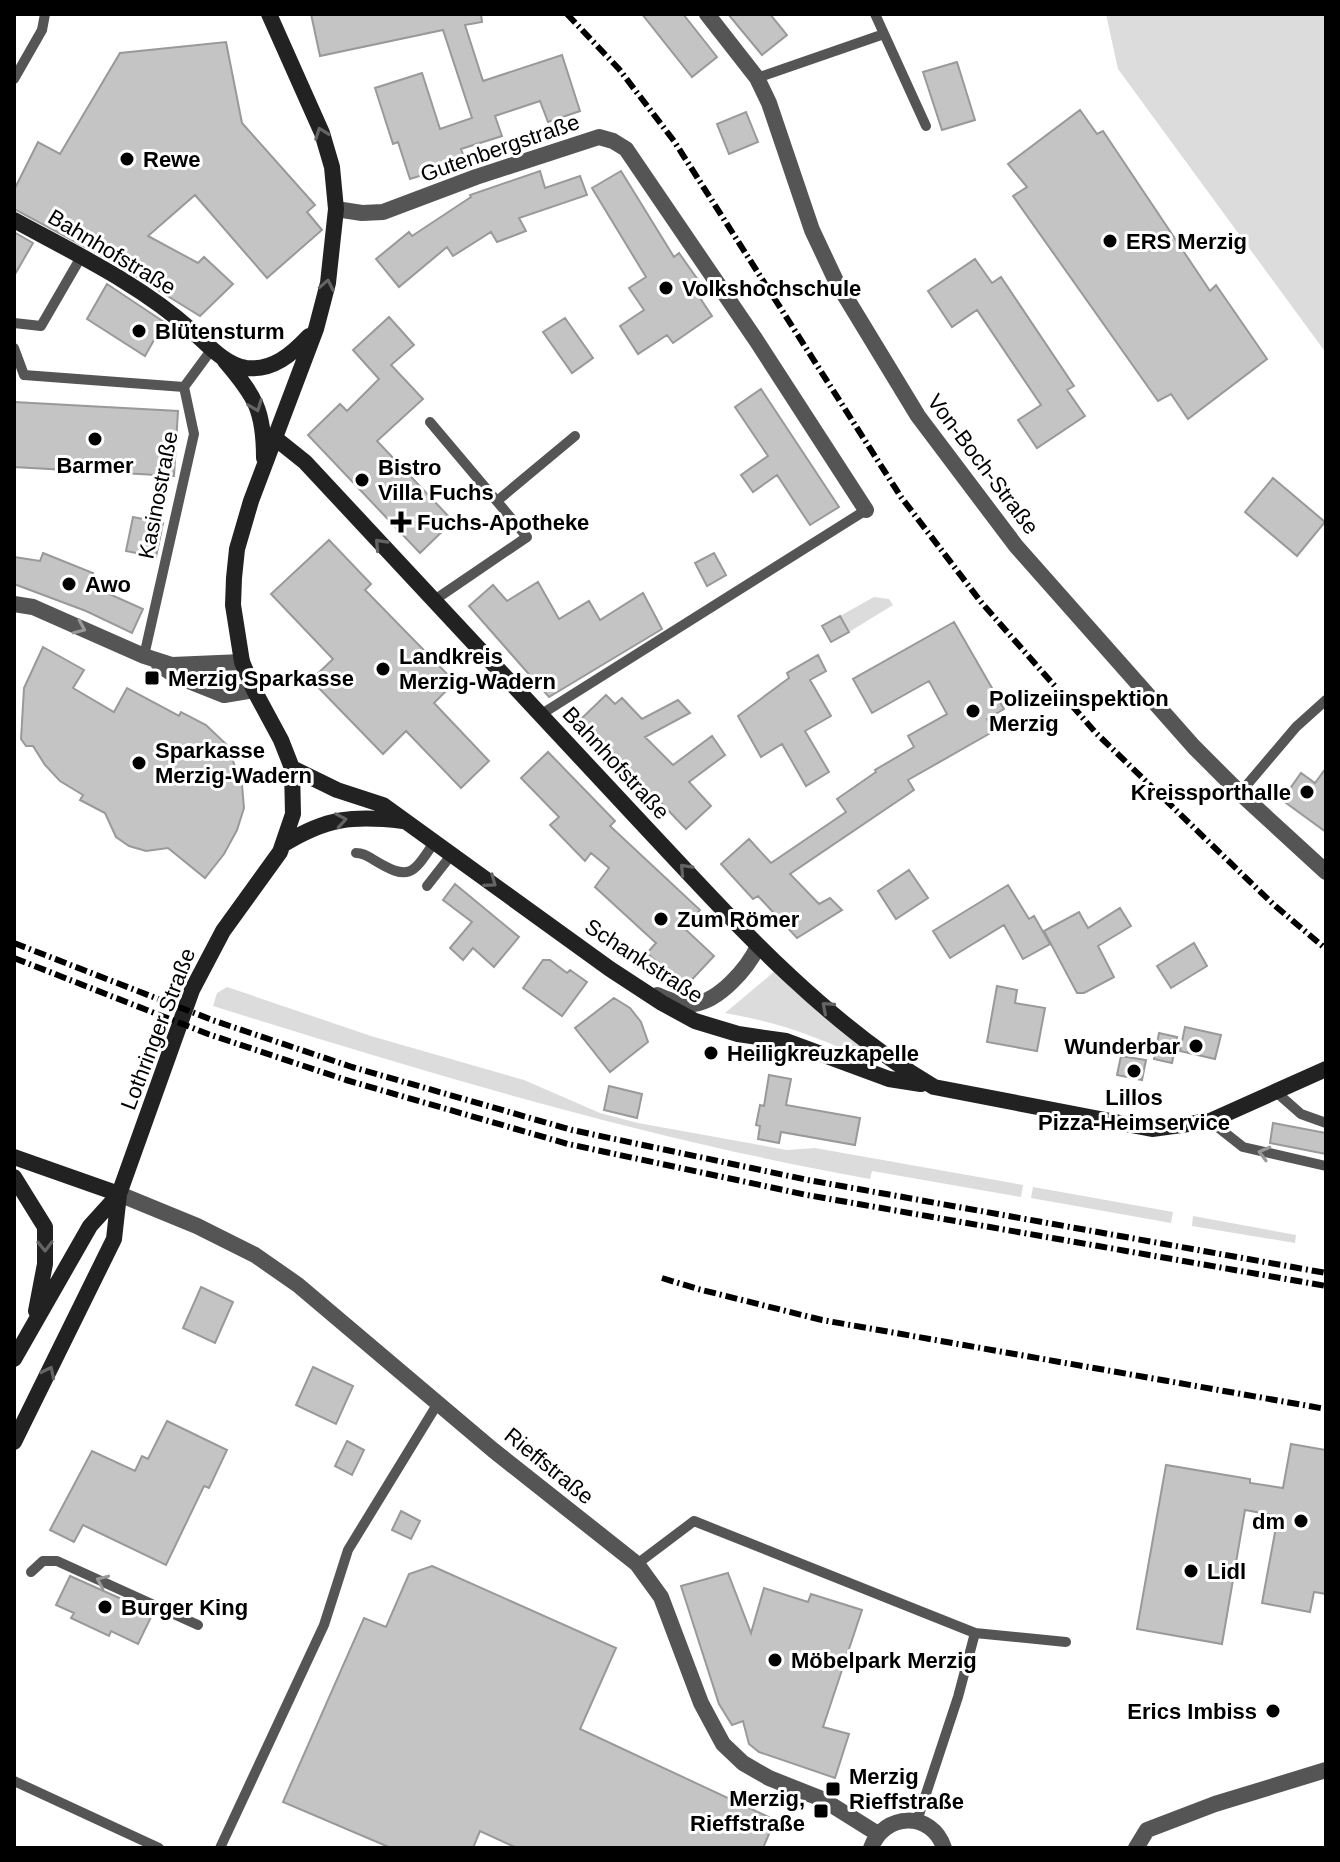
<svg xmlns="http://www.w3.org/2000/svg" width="1340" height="1862" font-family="Arial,sans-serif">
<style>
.green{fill:#dcdcdc}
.building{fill:#c4c4c4;stroke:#999;stroke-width:2}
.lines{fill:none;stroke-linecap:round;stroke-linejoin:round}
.lane{stroke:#555;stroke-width:10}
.street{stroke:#555;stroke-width:16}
.secondary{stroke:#222;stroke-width:16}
.rail{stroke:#000;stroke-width:6;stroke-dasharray:12 4 2 4;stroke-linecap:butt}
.oneway{stroke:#646464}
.oneway2{stroke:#999}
.poi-dot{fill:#000;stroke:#fff;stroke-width:3}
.labels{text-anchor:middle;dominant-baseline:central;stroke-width:6;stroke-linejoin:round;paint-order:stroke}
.street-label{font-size:22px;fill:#000;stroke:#fff}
.poi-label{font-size:22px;font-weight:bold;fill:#000;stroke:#fff;text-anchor:start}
</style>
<rect width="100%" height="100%" fill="#fff"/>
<!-- green -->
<path class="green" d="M1106,14H1326V353L1118,69Z
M874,597L889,599L893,605L849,632L840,616Z
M775,971L860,1045L854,1054C807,1033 775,1022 725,1013Z
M227,987L371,1036L524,1080L600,1113L638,1123L787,1150L815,1148L1023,1185L1021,1197L872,1171L870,1179C647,1139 430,1074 213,1006L217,993Z
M1033,1187L1173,1212L1171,1223L1031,1198Z
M1193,1216L1296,1235L1295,1243L1192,1226Z"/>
<!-- building -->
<path class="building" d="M311,14H481L482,22L465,25L483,81L562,55L580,111L548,122L540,101L495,116L502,136L461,149L468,168L431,180L429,173L410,179L398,142L393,144L375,88L422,73L440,129L472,118L443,30L320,56Z
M642,14H683L717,57L692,77Z
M728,14H770L787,35L762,55Z
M226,42L242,123L315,205L307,212L322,230L267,278L195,195L148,236L198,263L204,257L233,284L200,316L111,261L14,209V190L38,142L60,154L120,53Z
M957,62L975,120L942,130L923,72Z
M1080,110L1097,134L1103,131L1210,291L1216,285L1267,359L1188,419L1171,394L1158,401L1013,196L1027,187L1008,164Z
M746,112L758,142L729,154L717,124Z
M540,171L545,188L580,176L587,195L519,218L526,231L497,242L491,232L453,256L447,247L399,287L376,259L409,232L412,236L471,197L470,195Z
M621,171L674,257L679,253L703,287L696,292L712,316L673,343L667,335L638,354L620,326L644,310L629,288L646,277L592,188Z
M14,232L33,243L14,276Z
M975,259L992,283L1001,277L1074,386L1067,390L1085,416L1037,448L1018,420L1041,405L977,310L952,327L928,291Z
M107,284L164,322L145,356L87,319Z
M389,317L414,345L391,365L423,399L377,441L453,521L420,553L308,435L340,404L347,411L379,379L353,350Z
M565,318L593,358L572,373L543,332Z
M761,389L839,507L810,525L777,475L753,492L741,475L768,456L735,407Z
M14,402L178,411L174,476L14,467Z
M1273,478L1325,522L1297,556L1245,512Z
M133,517L163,523L156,557L126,551Z
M329,540L371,584L365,590L455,682L434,703L489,761L461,788L406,731L383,754L311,680L333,659L271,594Z
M43,553L93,573L89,585L143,609L132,633L86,611L14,584V557L40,561Z
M714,553L726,575L707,586L695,563Z
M538,582L559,619L589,601L600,620L643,593L662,629L549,697L469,606L493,585L507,601Z
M840,616L849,632L831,642L822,626Z
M954,622L1004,709L987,719L994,731L908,780L914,790L790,874L819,904L830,898L842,910L797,938L758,896L753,899L721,864L749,839L771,863L846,812L837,799L876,772L875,770L914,747L908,736L947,714L929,681L872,713L853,679Z
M43,647L84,670L73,688L114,712L127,688L179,716L181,712L206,725L227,745L242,785L244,808L237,830L224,854L205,878L168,848L146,851L129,846L116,837L105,813L80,800L83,795L60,781L45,765L33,746H26L21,739L24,688Z
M818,655L826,671L810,680L831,716L805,731L829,772L806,786L782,744L761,757L738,716L789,678L787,673Z
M606,695L615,704L622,698L642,719L678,700L690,713L645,737L673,765L712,736L725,755L689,782L711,806L686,829L581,719Z
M548,752L615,821L610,826L700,910L684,928L714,956L684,988L647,953L656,943L595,887L609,868L591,853L585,861L550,825L559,817L521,778Z
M1326,768V832L1282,800L1301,773L1315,783Z
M909,870L928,898L896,919L878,891Z
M455,884L519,937L494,967L473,948L463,960L450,948L472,922L443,900Z
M1008,885L1029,919L1034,916L1050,944L1023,959L1004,925L950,958L933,931Z
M1120,908L1131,926L1098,946L1114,977L1084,993H1077L1044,931L1079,912L1088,928Z
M1194,943L1207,966L1171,988L1157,966Z
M543,960H550L567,973L570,970L587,982L562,1016L523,988Z
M997,986L1017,990L1015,1003L1045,1008L1037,1051L987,1042Z
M614,998L630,1008L641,1022L648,1042L610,1072L575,1028Z
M1185,1027L1221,1035L1215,1059L1180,1051Z
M1159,1033L1177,1037L1172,1063L1154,1059Z
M1121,1056L1146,1060L1142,1080L1117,1075Z
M769,1075L791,1079L786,1105L860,1118L855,1145L781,1132L779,1143L758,1139L760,1126L756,1125L760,1105L764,1106Z
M609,1086L642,1094L637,1118L604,1110Z
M1273,1123L1326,1133V1154L1270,1143Z
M201,1287L233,1302L215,1343L183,1328Z
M313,1367L353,1386L336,1424L296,1405Z
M167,1421L227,1450L209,1488L204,1486L166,1565L83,1525L74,1542L50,1530L92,1451L135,1471L142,1456L148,1459Z
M347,1441L364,1450L352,1475L335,1466Z
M1291,1444L1326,1450V1594L1314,1592L1310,1612L1262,1603L1278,1516L1245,1510L1222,1644L1137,1629L1166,1465L1250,1479V1483L1283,1488Z
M401,1511L420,1521L411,1539L392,1530Z
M432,1566L616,1648L580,1729L775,1820L763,1848H517L480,1831L473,1848H391L283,1802L364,1618L386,1627L409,1574Z
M728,1573L751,1633L764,1588L808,1602L811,1594L862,1610L823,1727L849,1734L835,1778L759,1752L749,1744L743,1721L732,1725L719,1704L681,1586Z
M70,1576L153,1613L138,1644L111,1631L109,1636L71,1618L74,1613L56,1605Z"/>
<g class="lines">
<!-- lane -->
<path class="lane" d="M875,14L926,126
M757,78L884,34
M14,79L42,30L45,14
M14,323L41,326L81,257
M14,348L24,375L184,387
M430,422L527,537L433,601
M497,501L575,436
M144,656L194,434L184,387L212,349
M540,715L866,510
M1240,793L1296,727L1326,700
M356,853C364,853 367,856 374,860C410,882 413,874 435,841
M427,886L452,854
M1276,1092L1301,1114L1326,1123
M1210,1121L1243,1147L1326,1166
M637,1564L694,1521L975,1633
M31,1572L43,1561H57L198,1625
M14,1781L159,1848
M917,1821L958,1697L975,1633L1066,1642
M220,1848L324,1625L348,1550L438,1403"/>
<!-- street -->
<path class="street" d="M707,14L757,78L769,103L812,230L836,281L918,416L1016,546L1194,747L1240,793L1326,872
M336,209L362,213L383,212L476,177L599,137L613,141L626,149L756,340L866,510
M14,604L33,607L144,656L172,665L242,662
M159,665L176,676L224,695L254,690
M657,995C667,1000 683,1005 694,1004C719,1001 748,968 758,946
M119,1194L197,1226L255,1255L298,1285L493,1450L637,1564L661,1597L701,1703L723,1744L743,1763L769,1778L822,1799L878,1834
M871,1848C884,1812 932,1811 944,1848
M1136,1848L1147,1830L1215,1804L1326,1770"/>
<!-- secondary -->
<path class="secondary" d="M14,220C74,253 140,284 191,330C207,344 225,365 246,368C273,371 292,354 309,336
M225,361C255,396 264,410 264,458
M275,438L305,462C414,580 524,698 635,816C727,914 818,1018 934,1087L1152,1129L1210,1121L1326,1069
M292,768L337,790L383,805L610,969L662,1003L695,1021L738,1034L786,1041L889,1079L921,1084
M284,844C326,818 353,815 403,821
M14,1157L119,1194
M14,1177L45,1227V1264L36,1311
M14,1359L90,1226L119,1194
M14,1442L114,1239L119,1194L192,990L223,931L280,852L293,814L292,768L281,740L254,690L242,662L233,605L234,578L237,549L251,501L316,329L328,283L336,209L332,167L322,133L269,14"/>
<!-- rail -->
<path class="rail" d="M567,14L619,69L674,141L901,497L981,602L1096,733L1273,904L1326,949
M14,943L215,1021L352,1067L572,1130L808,1180L1326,1273
M14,958L208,1034L346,1080L568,1144L807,1195L1326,1286
M662,1278L698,1289L822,1320L1326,1409"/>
</g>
<!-- one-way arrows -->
<defs><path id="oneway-chevron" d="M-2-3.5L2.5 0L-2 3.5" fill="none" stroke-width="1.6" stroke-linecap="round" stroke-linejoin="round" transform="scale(2)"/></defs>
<g class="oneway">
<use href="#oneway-chevron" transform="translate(321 133) rotate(-110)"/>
<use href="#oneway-chevron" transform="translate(327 285) rotate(-79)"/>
<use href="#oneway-chevron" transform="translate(256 406) rotate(69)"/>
<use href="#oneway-chevron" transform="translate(380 544) rotate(-133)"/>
<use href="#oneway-chevron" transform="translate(341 820) rotate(-10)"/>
<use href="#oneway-chevron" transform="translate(685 869) rotate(-133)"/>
<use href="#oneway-chevron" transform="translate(491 882) rotate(36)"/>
<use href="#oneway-chevron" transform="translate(827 1007) rotate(-139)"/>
<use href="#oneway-chevron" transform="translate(45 1246) rotate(89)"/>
<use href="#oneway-chevron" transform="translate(49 1372) rotate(-64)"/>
</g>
<g class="oneway2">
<use href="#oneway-chevron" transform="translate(80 628) rotate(24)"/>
<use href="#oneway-chevron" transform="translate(1264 1153) rotate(-165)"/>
<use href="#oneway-chevron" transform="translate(102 1581) rotate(-156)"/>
</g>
<!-- markers -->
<g class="poi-dot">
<circle cx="127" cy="159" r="8"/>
<circle cx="1110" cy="241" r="8"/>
<circle cx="666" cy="288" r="8"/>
<circle cx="139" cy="331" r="8"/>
<circle cx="95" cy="439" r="8"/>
<circle cx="362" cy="480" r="8"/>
<path d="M397 510h8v8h8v8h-8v8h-8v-8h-8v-8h8z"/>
<circle cx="69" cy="584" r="8"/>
<circle cx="383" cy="669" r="8"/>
<rect x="144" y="670" width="16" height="16" rx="4"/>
<circle cx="973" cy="711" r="8"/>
<circle cx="139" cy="763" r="8"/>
<circle cx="1307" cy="792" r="8"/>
<circle cx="661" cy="919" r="8"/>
<circle cx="1196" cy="1046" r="8"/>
<circle cx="711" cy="1053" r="8"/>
<circle cx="1134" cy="1071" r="8"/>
<circle cx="1301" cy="1521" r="8"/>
<circle cx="1191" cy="1571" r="8"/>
<circle cx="105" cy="1607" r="8"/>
<circle cx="775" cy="1660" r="8"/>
<circle cx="1273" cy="1711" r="8"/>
<rect x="825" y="1781" width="16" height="16" rx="4"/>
<rect x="813" y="1803" width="16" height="16" rx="4"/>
</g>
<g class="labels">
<!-- street labels -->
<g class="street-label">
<text transform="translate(500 148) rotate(-19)">Gutenbergstraße</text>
<text transform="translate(112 252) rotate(31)">Bahnhofstraße</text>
<text transform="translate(983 464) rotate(53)">Von-Boch-Straße</text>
<text transform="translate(158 495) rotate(-79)">Kasinostraße</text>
<text transform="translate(616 763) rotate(47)">Bahnhofstraße</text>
<text transform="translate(644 961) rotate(33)">Schankstraße</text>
<text transform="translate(158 1029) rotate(-69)">Lothringer Straße</text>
<text transform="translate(549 1466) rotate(39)">Rieffstraße</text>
</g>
<!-- poi labels -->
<g class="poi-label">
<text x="143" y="159">Rewe</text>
<text x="1126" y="241">ERS Merzig</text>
<text x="682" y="288">Volkshochschule</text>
<text x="155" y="331">Blütensturm</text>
<text x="95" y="465" text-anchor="middle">Barmer</text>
<text x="378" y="467">Bistro<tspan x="378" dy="25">Villa Fuchs</tspan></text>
<text x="417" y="522">Fuchs-Apotheke</text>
<text x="85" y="584">Awo</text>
<text x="399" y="656">Landkreis<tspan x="399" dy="25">Merzig-Wadern</tspan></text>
<text x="168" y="678">Merzig Sparkasse</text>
<text x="989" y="698">Polizeiinspektion<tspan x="989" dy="25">Merzig</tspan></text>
<text x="155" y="750">Sparkasse<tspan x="155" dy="25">Merzig-Wadern</tspan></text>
<text x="1291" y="792" text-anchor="end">Kreissporthalle</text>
<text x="677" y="919">Zum Römer</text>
<text x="1180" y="1046" text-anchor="end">Wunderbar</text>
<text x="727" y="1053">Heiligkreuzkapelle</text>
<text x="1134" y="1097" text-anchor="middle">Lillos<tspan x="1134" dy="25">Pizza-Heimservice</tspan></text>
<text x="1285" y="1521" text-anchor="end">dm</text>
<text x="1207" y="1571">Lidl</text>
<text x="121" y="1607">Burger King</text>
<text x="791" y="1660">Möbelpark Merzig</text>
<text x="1257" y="1711" text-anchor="end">Erics Imbiss</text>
<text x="849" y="1776">Merzig<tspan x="849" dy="25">Rieffstraße</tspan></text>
<text x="805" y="1798" text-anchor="end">Merzig,<tspan x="805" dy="25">Rieffstraße</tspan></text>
</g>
</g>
<!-- border -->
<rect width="1340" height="1862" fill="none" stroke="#000000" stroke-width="32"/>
</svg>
